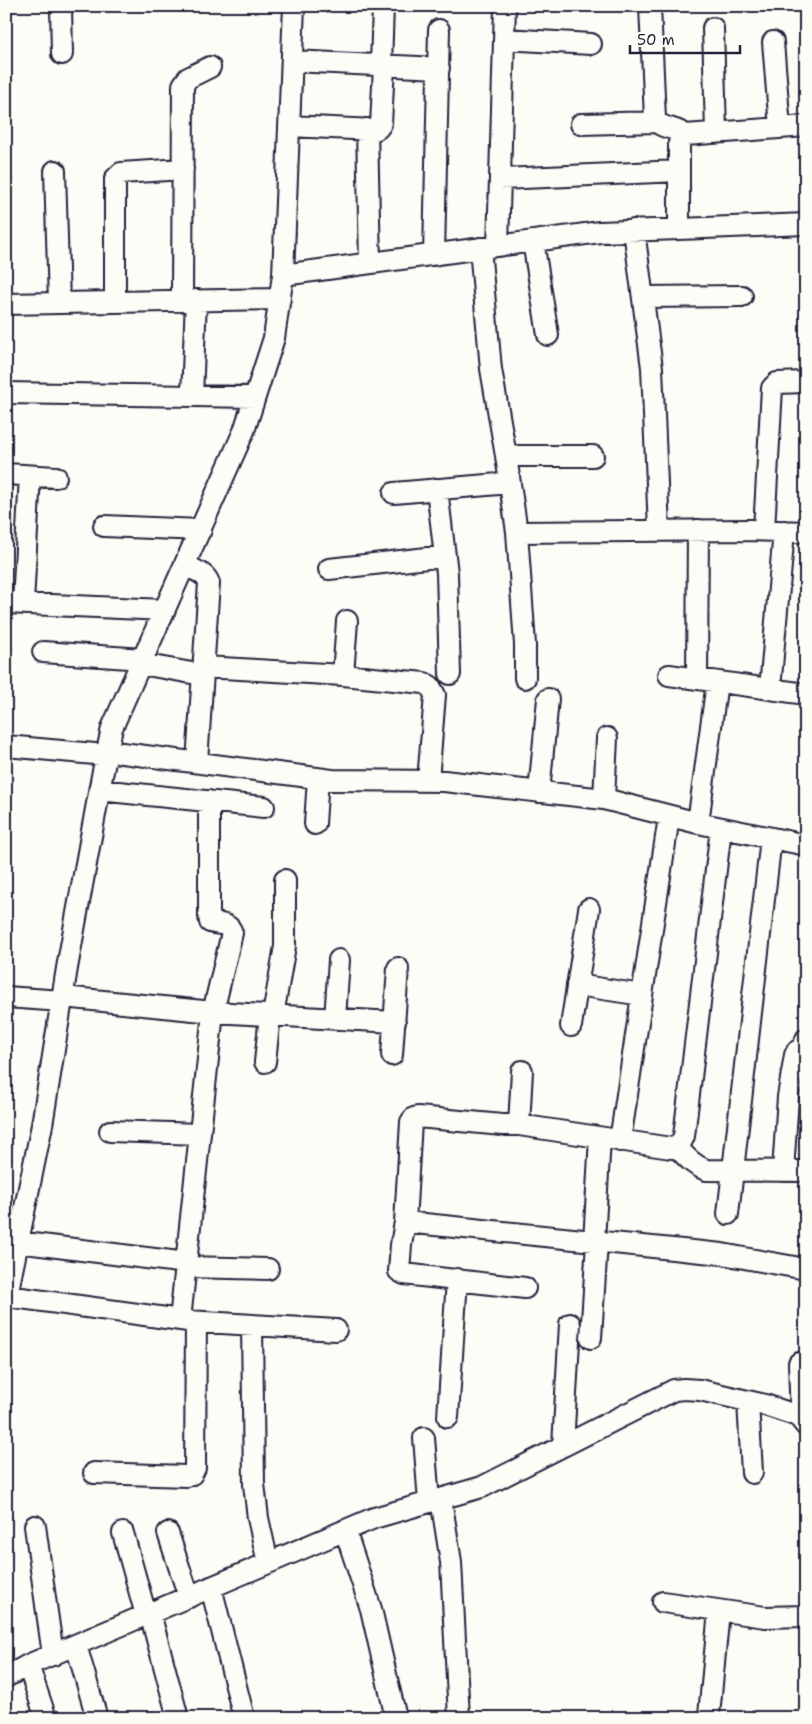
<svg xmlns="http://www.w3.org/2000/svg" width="812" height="1724" font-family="'Shantell Sans',sans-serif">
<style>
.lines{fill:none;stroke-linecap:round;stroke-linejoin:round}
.minor-casing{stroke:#22223b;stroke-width:24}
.minor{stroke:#fdfcf7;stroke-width:20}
</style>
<rect width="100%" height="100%" fill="#fdfcf7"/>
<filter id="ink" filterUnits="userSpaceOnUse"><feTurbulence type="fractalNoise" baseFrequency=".02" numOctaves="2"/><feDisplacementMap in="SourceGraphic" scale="10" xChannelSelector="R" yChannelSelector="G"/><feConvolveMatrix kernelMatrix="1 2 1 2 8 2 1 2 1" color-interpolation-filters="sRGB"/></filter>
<g filter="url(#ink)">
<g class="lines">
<defs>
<path id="minor" d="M61,6L62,54
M650,6L655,119C660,129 676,127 685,135
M713,28L716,132
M504,39L591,44
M773,42L780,128
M292,61L439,68
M381,65L383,6
M581,124L657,122
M289,126L375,130L378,128L381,124L384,66
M367,129L370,263
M55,171L59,303
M500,179L679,171
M679,228V143L681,138L685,135L806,126
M634,230L652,368L659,530
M533,241L548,335
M498,246L505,6
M480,248L491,369L506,456L517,532L525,645V678
M434,255L439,30
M283,275L600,232L806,224
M643,297L742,296
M182,300L183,85L188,78L210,67
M115,302V179L121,173L183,169
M6,304L280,299
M6,393L255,397
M192,396L196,300
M506,456H593
M6,474L56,477
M437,489L447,573L450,674
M394,493L510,483
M104,526L201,530
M764,530L772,388L777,383L806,382
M517,532L750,530L806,532
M185,565C194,570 206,573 209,583L197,762
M329,569L445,556
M6,603L165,610
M23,603L30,476
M43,652L143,659
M141,664L203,675
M204,667L343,675L424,683L430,686L435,695L428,781
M343,675L347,621
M669,675L806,694
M697,679L698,530
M770,689L784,531
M6,746L106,755
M107,751L332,780L444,781L604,799L698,823L806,845
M99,790L264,807
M539,792L548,699
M604,799L607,738
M698,823L717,682
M315,824L318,778
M577,985L642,995
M6,997L62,1001
M63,997L213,1012L395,1022
M273,1015L285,946V880
M335,1019L339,960
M571,1026L589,909
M392,1055L398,968
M265,1062L270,1015
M519,1125L522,1071
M110,1131L200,1134
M620,1141L669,817
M677,1147C686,1157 693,1165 706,1170L806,1171
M783,1171L788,1097L795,1055L797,1051H802L806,1039
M728,1214L771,838
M405,1222L722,1254L806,1269
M17,1242L187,1263
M594,1242L600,1138
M186,1267L268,1269
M525,1288L404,1274L399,1271L401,1245L405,1222L411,1122L414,1118L418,1117L502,1125H519L671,1148C679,1146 681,1144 684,1136L721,828
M7,1296L188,1321L336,1330
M6,1300L42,1125L67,968L102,776L112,728L244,431L274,338L283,275L294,6
M180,1320L213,1012L232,933C229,922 219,925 210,922L209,917V801
M252,1325L254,1484L258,1518L268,1563
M591,1338L597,1242
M806,1363H799L801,1419H806
M748,1401L752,1473
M448,1417L457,1279
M424,1438L429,1502
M563,1446L570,1324
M94,1473L186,1476L192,1474L195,1468L196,1322
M441,1499L451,1562L459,1718
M35,1526L53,1655
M345,1530L371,1609L396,1718
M123,1533L146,1615
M168,1533L189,1597
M211,1587L244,1718
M663,1602L765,1617L806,1616
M150,1613L178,1718
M76,1645L97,1718
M28,1665L46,1718
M6,1677L28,1665L374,1518L482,1487L674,1390L684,1389L700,1390L765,1405L798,1416L806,1426
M709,1715L719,1611"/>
</defs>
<!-- minor casing -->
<use href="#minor" class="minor-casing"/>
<!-- minor -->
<use href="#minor" class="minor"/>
</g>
</g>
<!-- margin -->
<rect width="812" height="1724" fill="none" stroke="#fdfcf7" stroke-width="25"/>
<rect x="12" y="12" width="787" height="1699" fill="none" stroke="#22223b" stroke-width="2" filter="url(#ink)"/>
<!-- scale -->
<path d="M630 45v8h110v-8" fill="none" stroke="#22223b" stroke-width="2.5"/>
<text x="637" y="45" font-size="15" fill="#22223b" stroke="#fdfcf7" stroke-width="4" paint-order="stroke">50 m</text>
</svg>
